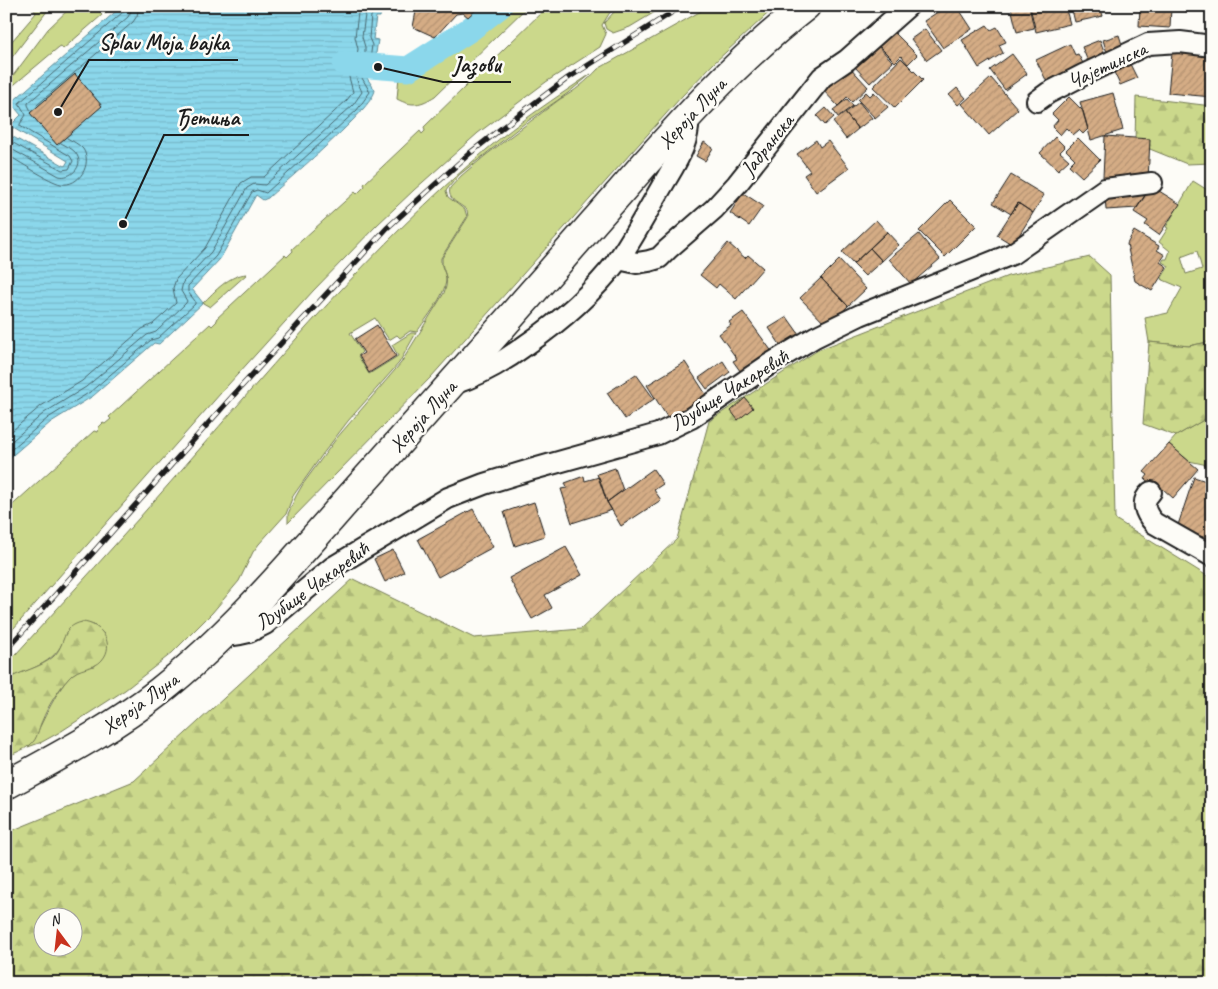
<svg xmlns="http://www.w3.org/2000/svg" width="1218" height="989" font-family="Caveat,sans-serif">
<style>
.green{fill:#cbd88b;stroke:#747a54;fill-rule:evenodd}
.forest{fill:url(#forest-firs);stroke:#747a54;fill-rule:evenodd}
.water{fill:url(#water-rules);stroke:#5f8c98}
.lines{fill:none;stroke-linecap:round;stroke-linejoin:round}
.shore{stroke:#48676f;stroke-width:1}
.canal{stroke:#8bd7eb;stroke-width:25}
.building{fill:url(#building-hatch);stroke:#1c1c1c}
.street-casing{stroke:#1c1c1c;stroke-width:24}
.primary-casing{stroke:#1c1c1c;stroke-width:31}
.street{stroke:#fdfcf7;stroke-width:20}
.primary{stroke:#fdfcf7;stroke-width:28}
.rail-casing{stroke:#1c1c1c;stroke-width:5.5}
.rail{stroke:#fdfcf7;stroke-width:4;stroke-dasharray:11;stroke-linecap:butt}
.labels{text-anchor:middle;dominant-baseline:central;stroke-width:5;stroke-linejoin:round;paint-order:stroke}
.street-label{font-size:21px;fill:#1c1c1c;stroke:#fdfcf7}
.leader{fill:none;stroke:#1c1c1c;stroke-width:2}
.callout-dot{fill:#1c1c1c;stroke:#fdfcf7;stroke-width:2}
.callout-label{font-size:22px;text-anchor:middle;font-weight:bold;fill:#1c1c1c;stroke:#fdfcf7;stroke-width:5;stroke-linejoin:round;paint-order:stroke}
</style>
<defs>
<pattern id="forest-firs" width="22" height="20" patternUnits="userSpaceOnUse" patternTransform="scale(1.25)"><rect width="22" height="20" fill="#cbd88b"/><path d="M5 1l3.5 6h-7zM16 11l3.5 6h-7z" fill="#aeb977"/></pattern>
<pattern id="water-rules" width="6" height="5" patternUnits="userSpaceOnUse" patternTransform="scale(1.25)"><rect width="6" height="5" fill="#8bd7eb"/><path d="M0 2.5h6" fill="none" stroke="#77b8c9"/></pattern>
<pattern id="building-hatch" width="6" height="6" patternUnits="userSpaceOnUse" patternTransform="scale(1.25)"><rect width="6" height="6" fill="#d4ac85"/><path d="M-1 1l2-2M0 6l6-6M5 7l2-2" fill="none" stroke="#b59372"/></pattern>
</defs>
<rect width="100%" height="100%" fill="#fdfcf7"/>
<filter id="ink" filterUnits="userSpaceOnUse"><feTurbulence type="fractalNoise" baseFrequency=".02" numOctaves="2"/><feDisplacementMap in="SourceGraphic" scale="10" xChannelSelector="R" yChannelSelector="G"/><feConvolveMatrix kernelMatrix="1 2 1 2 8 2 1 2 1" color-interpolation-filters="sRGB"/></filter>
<g filter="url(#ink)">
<!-- green -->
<path class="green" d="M41,6H51L6,65V48L36,13L34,10Z
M72,6H112L105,13L101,11L100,13L102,15L63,49L61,46L59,47L9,89L6,85L48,29Z
M511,6H528L435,96C421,105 412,107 397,99L399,76H410L422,71L494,22Z
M548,6H614L602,25L606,34L600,47L546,82L478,133L414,190L377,225L313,291L228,385L6,637V511L94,431L98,432L99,427L103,423L105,424L111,419L109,417L210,324L212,326L217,321L216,319L285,255L287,257L293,251L292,249L355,192L357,194L365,186L364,184L420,131L422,134L425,131L424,127Z
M616,6H665L630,27L613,33L606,29L604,23L614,12Z
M710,6H776L714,63L682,96L431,377L288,523V514L296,496L303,484L336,439L401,363L444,293C451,275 441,273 442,258L468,217L467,210C459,203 447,200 450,188L461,176L486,155L560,99C574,92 587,81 598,69Z
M591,74L568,93L525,123L459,175L448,188L446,191L448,197L465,210L467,217L441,258C440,266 446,272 446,280C445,296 426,318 417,332L410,331L400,338L397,335L389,340L375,318L350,333L362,352L358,356L369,374L398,356L392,345L411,333H416L399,363L348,421L322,455L293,496L286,514L259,544L253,552L239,581L212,613L172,653L125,690L60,732L42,742L28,747L31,744C42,725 58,683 77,671C82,668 89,667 95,666L104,634L94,625L82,622L66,632C59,664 32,667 6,680V665C65,600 125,535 183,468C279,358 374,245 486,150C519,122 555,98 591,74Z
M1193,181L1209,191L1212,196V341L1189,346L1149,342L1145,318L1168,313L1182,288L1161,279L1169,266L1162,262L1164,259H1167L1170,251L1159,242L1168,228L1166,227ZM1197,251L1202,269L1186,274L1181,257Z
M247,274L210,307L203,303C215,291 229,275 247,274Z
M1207,418L1212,426V466L1189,461L1169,444L1176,436Z"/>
<!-- forest -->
<path class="forest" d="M1136,97L1212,106V163L1187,164L1135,143Z
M1090,257L1110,275L1115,519L1212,579V983H6V833L134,781L353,579L474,638L581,629L677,539L709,421L818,350L1008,276ZM42,916H72V946H42Z
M1212,341V426L1207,418L1176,436L1143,424L1149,342L1189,346Z
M82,622C101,623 116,644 102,660C94,670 79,666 69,678C58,690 48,706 42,721C38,729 38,739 30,745C24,750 14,753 6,757V680C21,671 40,668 53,657C67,644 60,627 82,622Z"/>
<!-- water -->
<path class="water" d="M122,6H382L380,17H376L373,39L378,40L375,60L378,62V69L367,78L375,90C373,109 286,181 268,198L263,200L256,195L220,259L192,289L203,303L159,344L154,343L93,396L51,422L6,461V133L65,166L68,161L10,126L21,115L11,103Z"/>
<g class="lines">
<!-- shore -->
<path class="shore" d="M37,105L133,22L137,16L139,6
M31,111L28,105V103L128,17L131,11L132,6
M6,139L62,170L69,169L73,161L70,156L20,126V124L26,115L19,103L123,12L125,6
M6,146L59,176C70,179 84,167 77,155C74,149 66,146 61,143
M6,154C18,161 50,182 61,184C79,187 93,164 83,149C79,144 72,141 67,138
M6,436L41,406L82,381L142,329L153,324L176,303L173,288L176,279L205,248L241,183L251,177H264L347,100L353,92L349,77L351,70L356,62L358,49L355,37L358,13L361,6
M6,446L44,413L86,387L147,335L156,332L186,303L187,301L181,291L183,282L211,252L247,188L254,184L265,185L353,105L362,92C356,78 353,77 365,65V47L362,37L365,15L370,6
M6,454L48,418L90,392L151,340L158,338L195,304V301L188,292V286L216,256L252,192L257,190L266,193L357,110L370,92L362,78L364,74L373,66L370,60L372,45L369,38L371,16L376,11L377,6"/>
<!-- canal -->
<path class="canal" d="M345,64L408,69L469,30L500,6"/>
</g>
<!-- building -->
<path class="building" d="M417,6H480L468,17L463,13L456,14L435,37L413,27Z
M947,6H957L972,29L943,48L924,21Z
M1015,6H1029L1034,28L1017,32L1011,7Z
M1065,6L1070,24L1036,32L1030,7Z
M1071,6H1113L1101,9L1103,16L1075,22Z
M1140,6H1171L1170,28L1139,26Z
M987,25L991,30L997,27L1006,42L999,45L1003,53L979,68L962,40Z
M925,29L941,50L927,60L911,39Z
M892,30L917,55L908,64L901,56L895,62L877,44Z
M1119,35L1124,51L1108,56L1103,40Z
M1100,40L1106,57L1089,64L1082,47Z
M1070,44L1075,55L1078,54L1085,67L1048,84L1036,60Z
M877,45L893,62L870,83L854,66Z
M1185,50L1207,52V56H1212V97L1168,93L1172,53L1185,54Z
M1012,54L1027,74L1005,90L990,70Z
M901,58L923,80L895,108L873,87Z
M1129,62L1137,78L1120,85L1113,70Z
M847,64L868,87L852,102L847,97L838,106L821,88Z
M75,74L102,106L57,145L30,113Z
M991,78L1018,109L989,135L962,104Z
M957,88L966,98L958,105L949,95Z
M866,92L870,96L874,92L888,107L875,118L858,100Z
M1113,93L1123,130L1091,140L1080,102Z
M1069,97L1083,111L1088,129L1083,134L1079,130L1073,135L1066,128L1060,135L1052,127L1058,120L1052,114Z
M847,99L853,106L838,117L833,110Z
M859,102L872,118L858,129L845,113Z
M826,108L834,117L825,125L817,116Z
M845,113L858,129L846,139L833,122Z
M1105,136L1150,139L1148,180L1103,177Z
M1055,137L1065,147L1060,152L1069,160L1058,170L1040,153Z
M1078,138L1100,160L1082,177L1069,165L1075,159L1066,150Z
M816,140L820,147L828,141L849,168L816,192L804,175L810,171L797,154Z
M704,142L713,148L705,161L696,156Z
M1011,175L1044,195L1033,213L1018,203L1011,214L993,203Z
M1151,186L1180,204L1159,235L1145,225L1148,221L1134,212Z
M743,193L763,206L749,226L730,213Z
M1139,193L1145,196L1137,208L1106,210L1105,195Z
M950,200L976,226L945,257L919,231Z
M1018,203L1033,213L1013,245L997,235Z
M876,220L887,232L853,264L842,252Z
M1134,231L1159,246L1157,250L1165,255L1160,262L1167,267L1152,291L1135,281L1127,244Z
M887,232L899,245L882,261L870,248Z
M919,234L940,259L911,284L889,259Z
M728,243L745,258L748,255L763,268L736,299L719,284L716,288L700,275Z
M870,248L882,261L865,276L853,264Z
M839,260L866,289L848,306L821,278Z
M821,278L848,306L827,326L800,298Z
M743,312L773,353L743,375L733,361L737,359L719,334L731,325L729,322Z
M787,317L799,334L781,346L769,328Z
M377,325L396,356L369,373L359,356L364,353L355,339Z
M723,361L730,372L707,389L699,378Z
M685,362L707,396L669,420L647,385Z
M636,374L654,399L625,419L607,393Z
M745,398L753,408L738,420L731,411Z
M1169,444L1198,469L1173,498L1163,489L1160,492L1145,479L1148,475L1144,472Z
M615,468L623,490L607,502L597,474Z
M653,469L663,484L654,490L661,500L621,526L607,502Z
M584,476L585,481L599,477L607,502L612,510L572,523L561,489L567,488L565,483Z
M1194,477L1212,483V540L1177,528Z
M534,502L545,536L515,546L504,512Z
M473,509L493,547L438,577L418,539Z
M566,547L582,575L545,595L552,608L532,619L509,578Z
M393,550L404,572L385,582L374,559Z"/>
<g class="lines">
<defs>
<path id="street" d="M1037,101L1048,93L1085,74L1148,44L1180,42L1212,46
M618,259L637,263L649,261L659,258L668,249L714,209L737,184L822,77L847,60L908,6
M453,384C481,375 503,362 526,345C561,321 592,294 618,260C634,237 647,212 661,188C674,165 691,143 688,115
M1151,492C1140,502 1145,513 1154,523L1212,556
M227,632L233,635L240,634L249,632L265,624L333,567L448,498L484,484L530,470L658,434L691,418L770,364L815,337L860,315L1012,254L1105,189L1152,183"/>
<path id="primary" d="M6,785C59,756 113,728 160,691C234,632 294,560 357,489C436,401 515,313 593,223C660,147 725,69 806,6"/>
</defs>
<!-- street casing -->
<use href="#street" class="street-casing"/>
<!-- primary casing -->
<use href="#primary" class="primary-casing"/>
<!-- street -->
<use href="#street" class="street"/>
<!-- primary -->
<use href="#primary" class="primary"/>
<defs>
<path id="rail" d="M6,650L239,389L387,228L470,153L516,117L568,78L682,6"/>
</defs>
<!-- rail casing -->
<use href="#rail" class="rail-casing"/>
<!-- rail -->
<use href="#rail" class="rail"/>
</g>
</g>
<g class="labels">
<!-- street labels -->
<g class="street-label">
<text transform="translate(1107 65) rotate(-25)">Чајетинска</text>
<text transform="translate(692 113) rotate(-47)">Хероја Луна</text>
<text transform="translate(767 145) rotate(-52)">Јадранска</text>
<text transform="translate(729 390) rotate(-32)">Љубице Чакаревић</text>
<text transform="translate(423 416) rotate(-48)">Хероја Луна</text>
<text transform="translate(312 586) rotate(-36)">Љубице Чакаревић</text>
<text transform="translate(140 703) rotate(-36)">Хероја Луна</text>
</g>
</g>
<!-- callouts -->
<path class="leader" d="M58 112L89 60H238M378 67L443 82H511M123 224L164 135H249"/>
<g class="callout-dot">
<circle cx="58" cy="112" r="5"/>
<circle cx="378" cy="67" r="5"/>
<circle cx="123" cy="224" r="5"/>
</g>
<g class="callout-label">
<text x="164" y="50">Splav Moja bajka</text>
<text x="477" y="72">Јазови</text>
<text x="207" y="125">Ђетиња</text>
</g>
<!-- margin -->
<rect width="1218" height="989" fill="none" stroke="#fdfcf7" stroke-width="25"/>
<rect x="12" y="12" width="1193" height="964" fill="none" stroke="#1c1c1c" stroke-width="2" filter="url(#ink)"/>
<!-- north arrow -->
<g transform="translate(58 932) rotate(345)"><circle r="24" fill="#fdfcf7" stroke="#a3a29f"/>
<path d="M0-4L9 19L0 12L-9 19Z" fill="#c8321e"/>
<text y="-8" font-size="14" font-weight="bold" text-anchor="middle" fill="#1c1c1c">N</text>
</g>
</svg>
